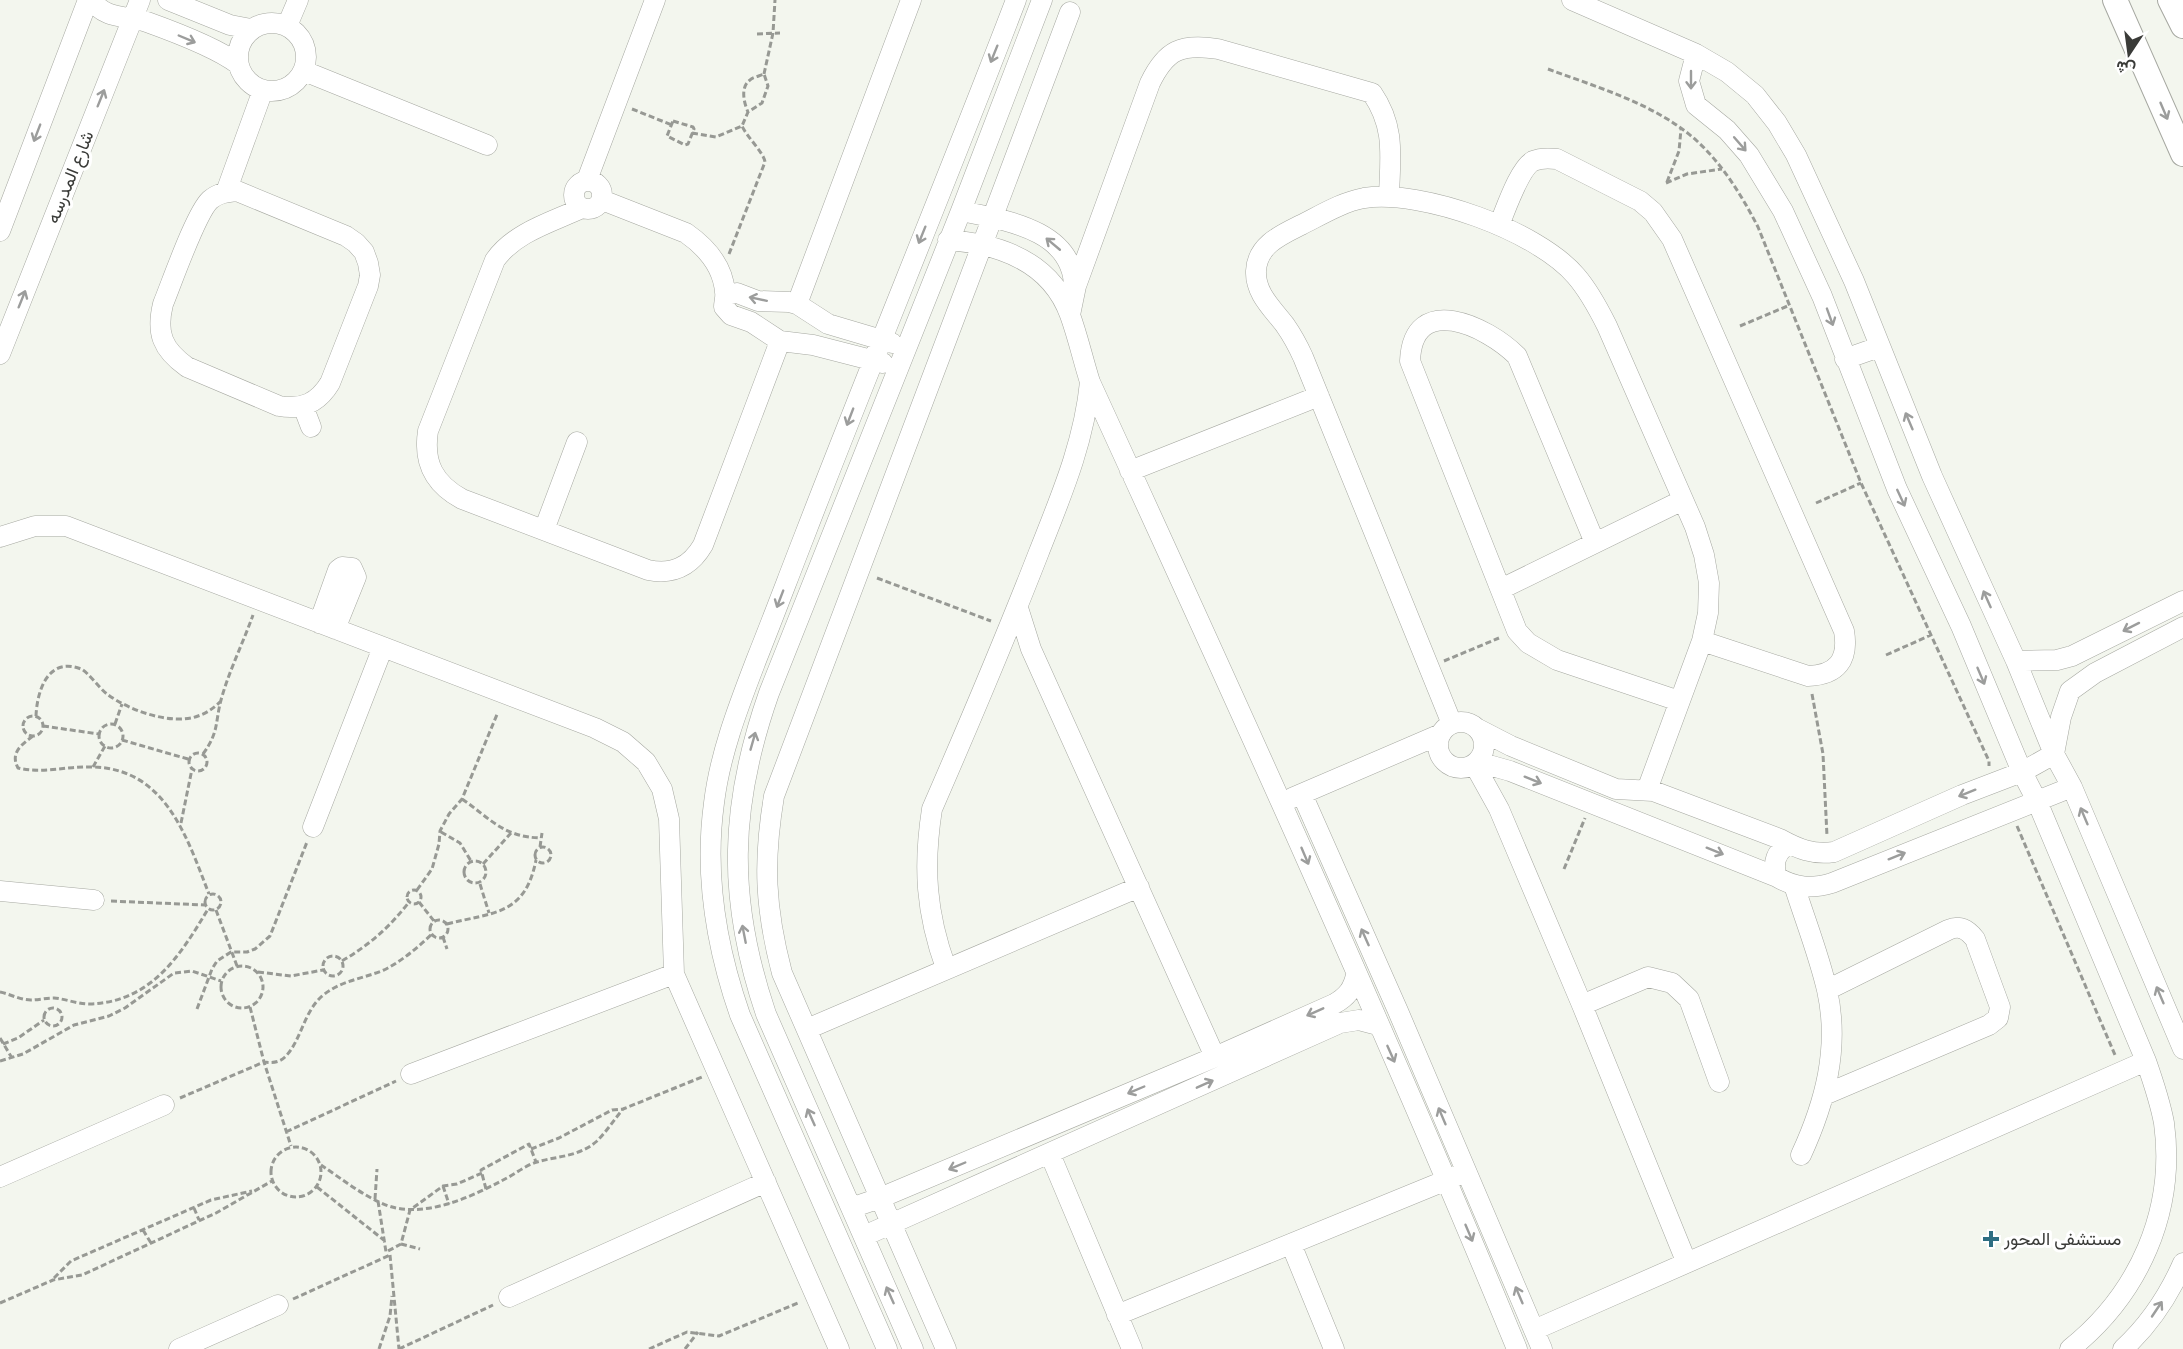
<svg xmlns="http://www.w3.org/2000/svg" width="2183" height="1349" font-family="'Fira Sans Condensed',Vazirmatn,sans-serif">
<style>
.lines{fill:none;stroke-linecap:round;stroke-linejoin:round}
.minor-casing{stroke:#a6a8a1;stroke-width:21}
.tertiary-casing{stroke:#a6a8a1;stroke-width:26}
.path{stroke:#979994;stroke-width:3;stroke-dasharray:6 3;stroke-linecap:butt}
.minor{stroke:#fff;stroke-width:20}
.tertiary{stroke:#fff;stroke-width:24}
.oneway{stroke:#9c9d9c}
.poi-dot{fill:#2e6e82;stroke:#fff;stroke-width:2}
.labels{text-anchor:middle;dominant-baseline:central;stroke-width:6;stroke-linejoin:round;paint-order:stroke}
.street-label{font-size:18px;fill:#3a3b38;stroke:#fff}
.poi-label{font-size:18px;fill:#3a3b38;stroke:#fff;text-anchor:start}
</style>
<rect width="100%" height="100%" fill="#f3f6ee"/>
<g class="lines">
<defs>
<path id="minor" d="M92,0C105,20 127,15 147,22C172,31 217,48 238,64
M168,0L230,25L251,29
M1572,0L1696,54L1727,72L1755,95L1777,123L1796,155L1854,281L1932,476L2016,661L2054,754L2072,787L2183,1049
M238 57a34 34 0 1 1 68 0a34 34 0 1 1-68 0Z
M287,26L298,0
M1696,54L1689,81L1696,105L1727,130L1749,155L1783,211L1822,296L1897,489L1961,626L2022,772L2037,801L2146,1061C2153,1081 2160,1101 2164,1123C2176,1211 2139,1294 2070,1349
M304,71L487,145
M587,180L655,0
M574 195a14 14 0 1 1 28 0a14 14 0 1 1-28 0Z
M237,191L346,236L356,243L364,252L368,263L370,275L368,286L330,383C318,403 302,410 279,406L187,367C162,349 156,333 163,304C172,282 196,213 210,200C218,193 227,192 237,191Z
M226,192L263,90
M602,200L686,233C706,247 723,267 725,292C726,297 724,302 724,307L731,315L751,322L780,341L813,345L883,363
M582,208C552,222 515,232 495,260L428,431C423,463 434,484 462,499L648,570C673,575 690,567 703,545L780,341
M961,211C1005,220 1076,230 1074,290
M1499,225C1506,209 1519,169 1533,161C1540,158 1549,158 1557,159L1640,201L1653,212L1672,239L1844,631C1849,660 1837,675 1808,676L1702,641
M0,231L88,0
M948,240C1001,244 1051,262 1070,315C1078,337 1083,360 1090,382C1237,703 1383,1023 1517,1349
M726,295L737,293L758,301L789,302L797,304L828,324L892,343
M797,304L911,0
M1070,315L1076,286L1150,83C1166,50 1181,43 1218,49L1372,93C1396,128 1390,157 1389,197
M0,354L140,0
M1845,359L1879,347
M303,406L311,427
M1130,471L1319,396
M544,530L577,442
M0,537L35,526H66L595,728L623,742L646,762L662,789L669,819L674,974L839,1349
M1595,543L1517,356C1487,326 1413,291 1410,361L1517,631L1528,643L1557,660L1679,701
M1501,589L1683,500
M1018,608L1031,649L1215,1057
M319,623L338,570L342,567L352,568L356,577L335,629
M2016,661L2057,660L2072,656L2183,601
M1438 745a23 23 0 1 1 46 0a23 23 0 1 1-46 0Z
M1452,724L1303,357C1298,346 1292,335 1285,325C1272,308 1255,293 1256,271C1257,245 1281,235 1301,225C1321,215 1342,202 1364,198C1422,189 1538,231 1576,276C1589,291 1598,308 1607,326L1695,527L1704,555L1709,583L1708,613L1702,641L1647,790
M1478,729L1511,746L1616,789L1653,791L1780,839C1798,849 1813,855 1834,852L1962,795L2022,772L2054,754L2061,717L2070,691L2095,673L2183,627
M1478,762L1510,771L1777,877C1795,888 1812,889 1832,883L2072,787
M1474,764L1499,809L1582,1005L1686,1261
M1302,794L1398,1011L1542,1349
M1292,798L1441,734
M313,827L383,647
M1777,877C1772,863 1776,851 1789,844
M1794,885C1805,920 1819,955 1827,990C1840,1048 1825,1103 1801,1155
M0,891L94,900
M946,968C926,913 923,867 932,809C969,724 1005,639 1039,552C1061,496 1084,443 1090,382
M1582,1005L1648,977L1672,983L1689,999L1719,1082
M807,1029L1139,887
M411,1074L674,974
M1824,1095L1989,1025L1998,1018L2000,1007L1975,939C1967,929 1960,925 1948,930L1827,990
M1050,1154L1132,1349
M0,1177L164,1105
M851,1208L880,1198L1215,1057L1334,1004C1347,997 1353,989 1356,975
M864,1236L1340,1023L1359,1020L1378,1025
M1291,1244L1334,1349
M509,1297L766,1182
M1117,1315L1459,1175
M1534,1330L2146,1061
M179,1349L278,1305
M887,1349L740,1015C716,946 704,876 714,803C720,753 739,705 757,658C773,618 788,578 804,537C873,358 947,180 1016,0
M913,1349L766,1014C727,899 729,807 769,693L961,211L1042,0
M946,1349L782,973C765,908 763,862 774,796C875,535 970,273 1070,12
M2123,1349C2149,1325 2169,1295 2183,1263"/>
<path id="tertiary" d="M2115,0L2183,154
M2170,0L2183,26"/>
</defs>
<!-- minor casing -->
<use href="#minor" class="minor-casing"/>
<!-- tertiary casing -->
<use href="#tertiary" class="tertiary-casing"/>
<!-- path -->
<path class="path" d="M757,34L780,33
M1548,69C1599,88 1656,104 1697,141C1723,165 1742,196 1758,227L1861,483L1989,761V766
M764,74L773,33L775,0
M632,109L672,125
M673,121L693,127L694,129L688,144L685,145L667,136Z
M692,133L716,137L742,126L748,112L762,103L768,86L764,74C760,76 753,77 750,80C740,87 744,103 748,112
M1667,182L1679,151L1681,129
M1666,183L1687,174L1722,169
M729,254L765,162C764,153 747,137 742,126
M1740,326L1790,305
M1816,503L1861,483
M877,578L991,621
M1886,655L1931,635
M1444,661L1499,638
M1812,694L1823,754L1827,836
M23 726a10 10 0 1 1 20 0a10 10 0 1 1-20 0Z
M36,716C37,691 48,656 81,669C88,672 99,688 107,694C128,710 172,726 198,716C207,713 214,708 221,701
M115,724L122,704
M99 736a12 12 0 1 1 24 0a12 12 0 1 1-24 0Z
M43,726L99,734
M33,736C21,745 10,753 18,768C42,774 67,766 92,767C166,768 187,838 209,894
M122,740L188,759
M189 762a9 9 0 1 1 18 0a9 9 0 1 1-18 0Z
M203,754C219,732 215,723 221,700C229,671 243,643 253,615
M93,767L105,746
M462,799C491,819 503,837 541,838
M181,823L192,769
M2017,826L2115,1055
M441,832L460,843L471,861
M535 855a8 8 0 1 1 16 0a8 8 0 1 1-16 0Z
M540,847L542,833
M464 872a11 11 0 1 1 22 0a11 11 0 1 1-22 0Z
M483,864L511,833
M1564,869L1585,818
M480,884L489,913
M417,890L432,869L439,844L440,831L449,814L462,799L498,712
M407 897a7 7 0 1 1 14 0a7 7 0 1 1-14 0Z
M205 902a8 8 0 1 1 16 0a8 8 0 1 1-16 0Z
M111,901L205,905
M419,902L434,921
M216,910L237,966
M430 929a9 9 0 1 1 18 0a9 9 0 1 1-18 0Z
M447,924C493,912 525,916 536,860
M443,937L447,949
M323 966a10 10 0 1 1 20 0a10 10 0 1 1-20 0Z
M342,961C369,945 390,927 409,902
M221 987a21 21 0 1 1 42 0a21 21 0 1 1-42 0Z
M258,972L291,976L323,970
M0,992C10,994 20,1000 31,1000C38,1000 46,998 54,998C66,999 77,1004 90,1004C151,1002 180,956 208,909
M250,1007L264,1062L291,1146
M44 1017a9 9 0 1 1 18 0a9 9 0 1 1-18 0Z
M197,1009L212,969L217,961L231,952H247L255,949L270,936L307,842
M0,1038L12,1058
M3,1044L18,1038L44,1020
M0,1061L23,1054L74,1025L109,1016L125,1008L174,973L192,971L221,981
M180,1098L264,1062C271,1063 279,1063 285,1057C301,1041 303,1014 321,997C339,981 362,979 384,970C402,961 417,948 432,934
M286,1132L396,1081
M271 1172a25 25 0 1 1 50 0a25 25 0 1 1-50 0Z
M531,1149L559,1138L612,1110L623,1109L702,1077
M321,1165C342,1179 372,1203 396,1208C433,1215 473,1196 505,1179C515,1174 526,1165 537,1162C557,1156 579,1157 597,1141C606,1132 614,1120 623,1109
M443,1186L449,1204
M317,1187L385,1241
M486,1189L481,1170L529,1144L536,1162
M375,1199L377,1169
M378,1201L386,1252L401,1244L410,1210L443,1186L457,1184L482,1173
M194,1208L199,1220
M143,1230L151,1243
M401,1244L420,1249
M390,1255L399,1349
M54,1278L71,1261L211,1200L252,1191
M293,1299L390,1255
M0,1303L53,1280L82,1275L216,1213L272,1181
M379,1349L390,1316L392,1296
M399,1349L493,1305
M649,1349L687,1332L719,1336L798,1303
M685,1349L698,1332"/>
<!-- minor -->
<use href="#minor" class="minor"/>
<!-- tertiary -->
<use href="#tertiary" class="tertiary"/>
</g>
<!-- one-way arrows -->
<defs><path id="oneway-shaft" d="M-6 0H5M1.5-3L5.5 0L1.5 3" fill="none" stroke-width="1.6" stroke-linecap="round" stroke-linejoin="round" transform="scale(1.5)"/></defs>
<g class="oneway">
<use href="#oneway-shaft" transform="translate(187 39) rotate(23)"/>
<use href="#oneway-shaft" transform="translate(994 54) rotate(112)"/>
<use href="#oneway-shaft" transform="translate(1691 80) rotate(90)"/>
<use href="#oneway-shaft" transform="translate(101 98) rotate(-68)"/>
<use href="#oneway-shaft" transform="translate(2164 111) rotate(67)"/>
<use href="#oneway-shaft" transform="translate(37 133) rotate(111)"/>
<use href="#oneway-shaft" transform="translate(1740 144) rotate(49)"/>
<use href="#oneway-shaft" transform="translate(922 235) rotate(112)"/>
<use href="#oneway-shaft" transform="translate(1053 244) rotate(-140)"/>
<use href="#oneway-shaft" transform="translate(22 299) rotate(-68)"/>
<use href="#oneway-shaft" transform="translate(758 299) rotate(-168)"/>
<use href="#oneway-shaft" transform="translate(1830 317) rotate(70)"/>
<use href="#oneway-shaft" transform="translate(850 417) rotate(111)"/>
<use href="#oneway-shaft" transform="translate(1909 421) rotate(-113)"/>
<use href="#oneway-shaft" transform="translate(1901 498) rotate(65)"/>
<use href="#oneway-shaft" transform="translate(780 599) rotate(111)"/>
<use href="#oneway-shaft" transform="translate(1987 599) rotate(-114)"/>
<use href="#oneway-shaft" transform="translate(2131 627) rotate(153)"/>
<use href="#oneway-shaft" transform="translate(1981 676) rotate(67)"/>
<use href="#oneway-shaft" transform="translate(753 741) rotate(-74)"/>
<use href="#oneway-shaft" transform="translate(1533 780) rotate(22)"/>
<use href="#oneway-shaft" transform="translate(1967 793) rotate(158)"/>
<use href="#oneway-shaft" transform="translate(2084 816) rotate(-113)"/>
<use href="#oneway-shaft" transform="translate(1715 851) rotate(22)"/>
<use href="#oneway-shaft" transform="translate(1305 856) rotate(67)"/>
<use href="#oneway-shaft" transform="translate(1897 856) rotate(-22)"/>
<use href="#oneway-shaft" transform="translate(744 934) rotate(-101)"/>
<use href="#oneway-shaft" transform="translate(1365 937) rotate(-114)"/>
<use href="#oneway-shaft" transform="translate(2160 995) rotate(-113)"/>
<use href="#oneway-shaft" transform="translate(1315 1012) rotate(156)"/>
<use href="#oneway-shaft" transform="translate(1391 1054) rotate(66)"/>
<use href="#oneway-shaft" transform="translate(1205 1084) rotate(-24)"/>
<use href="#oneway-shaft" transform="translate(1136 1090) rotate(157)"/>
<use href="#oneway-shaft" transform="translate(1442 1116) rotate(-113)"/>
<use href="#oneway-shaft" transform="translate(811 1117) rotate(-114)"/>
<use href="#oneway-shaft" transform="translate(957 1166) rotate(157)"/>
<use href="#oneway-shaft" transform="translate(1469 1233) rotate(67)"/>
<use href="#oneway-shaft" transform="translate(890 1295) rotate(-114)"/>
<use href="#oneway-shaft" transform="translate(1519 1295) rotate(-113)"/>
<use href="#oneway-shaft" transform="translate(2157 1309) rotate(-56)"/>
</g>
<!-- markers -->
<path class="poi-dot" d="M1988 1230h6v6h6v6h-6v6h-6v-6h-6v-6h6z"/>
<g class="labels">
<!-- street labels -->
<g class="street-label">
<text transform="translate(70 177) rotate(-68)">شارع المدرسه</text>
</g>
<!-- poi labels -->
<g class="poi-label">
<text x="2004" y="1239">مستشفى المحور</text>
</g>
</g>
<!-- north arrow -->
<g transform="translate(2129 54) rotate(193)" stroke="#ffffff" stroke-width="4.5" paint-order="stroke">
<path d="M0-4.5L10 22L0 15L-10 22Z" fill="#3a3b38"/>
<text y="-9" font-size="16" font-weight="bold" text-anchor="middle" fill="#3a3b38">ش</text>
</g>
</svg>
